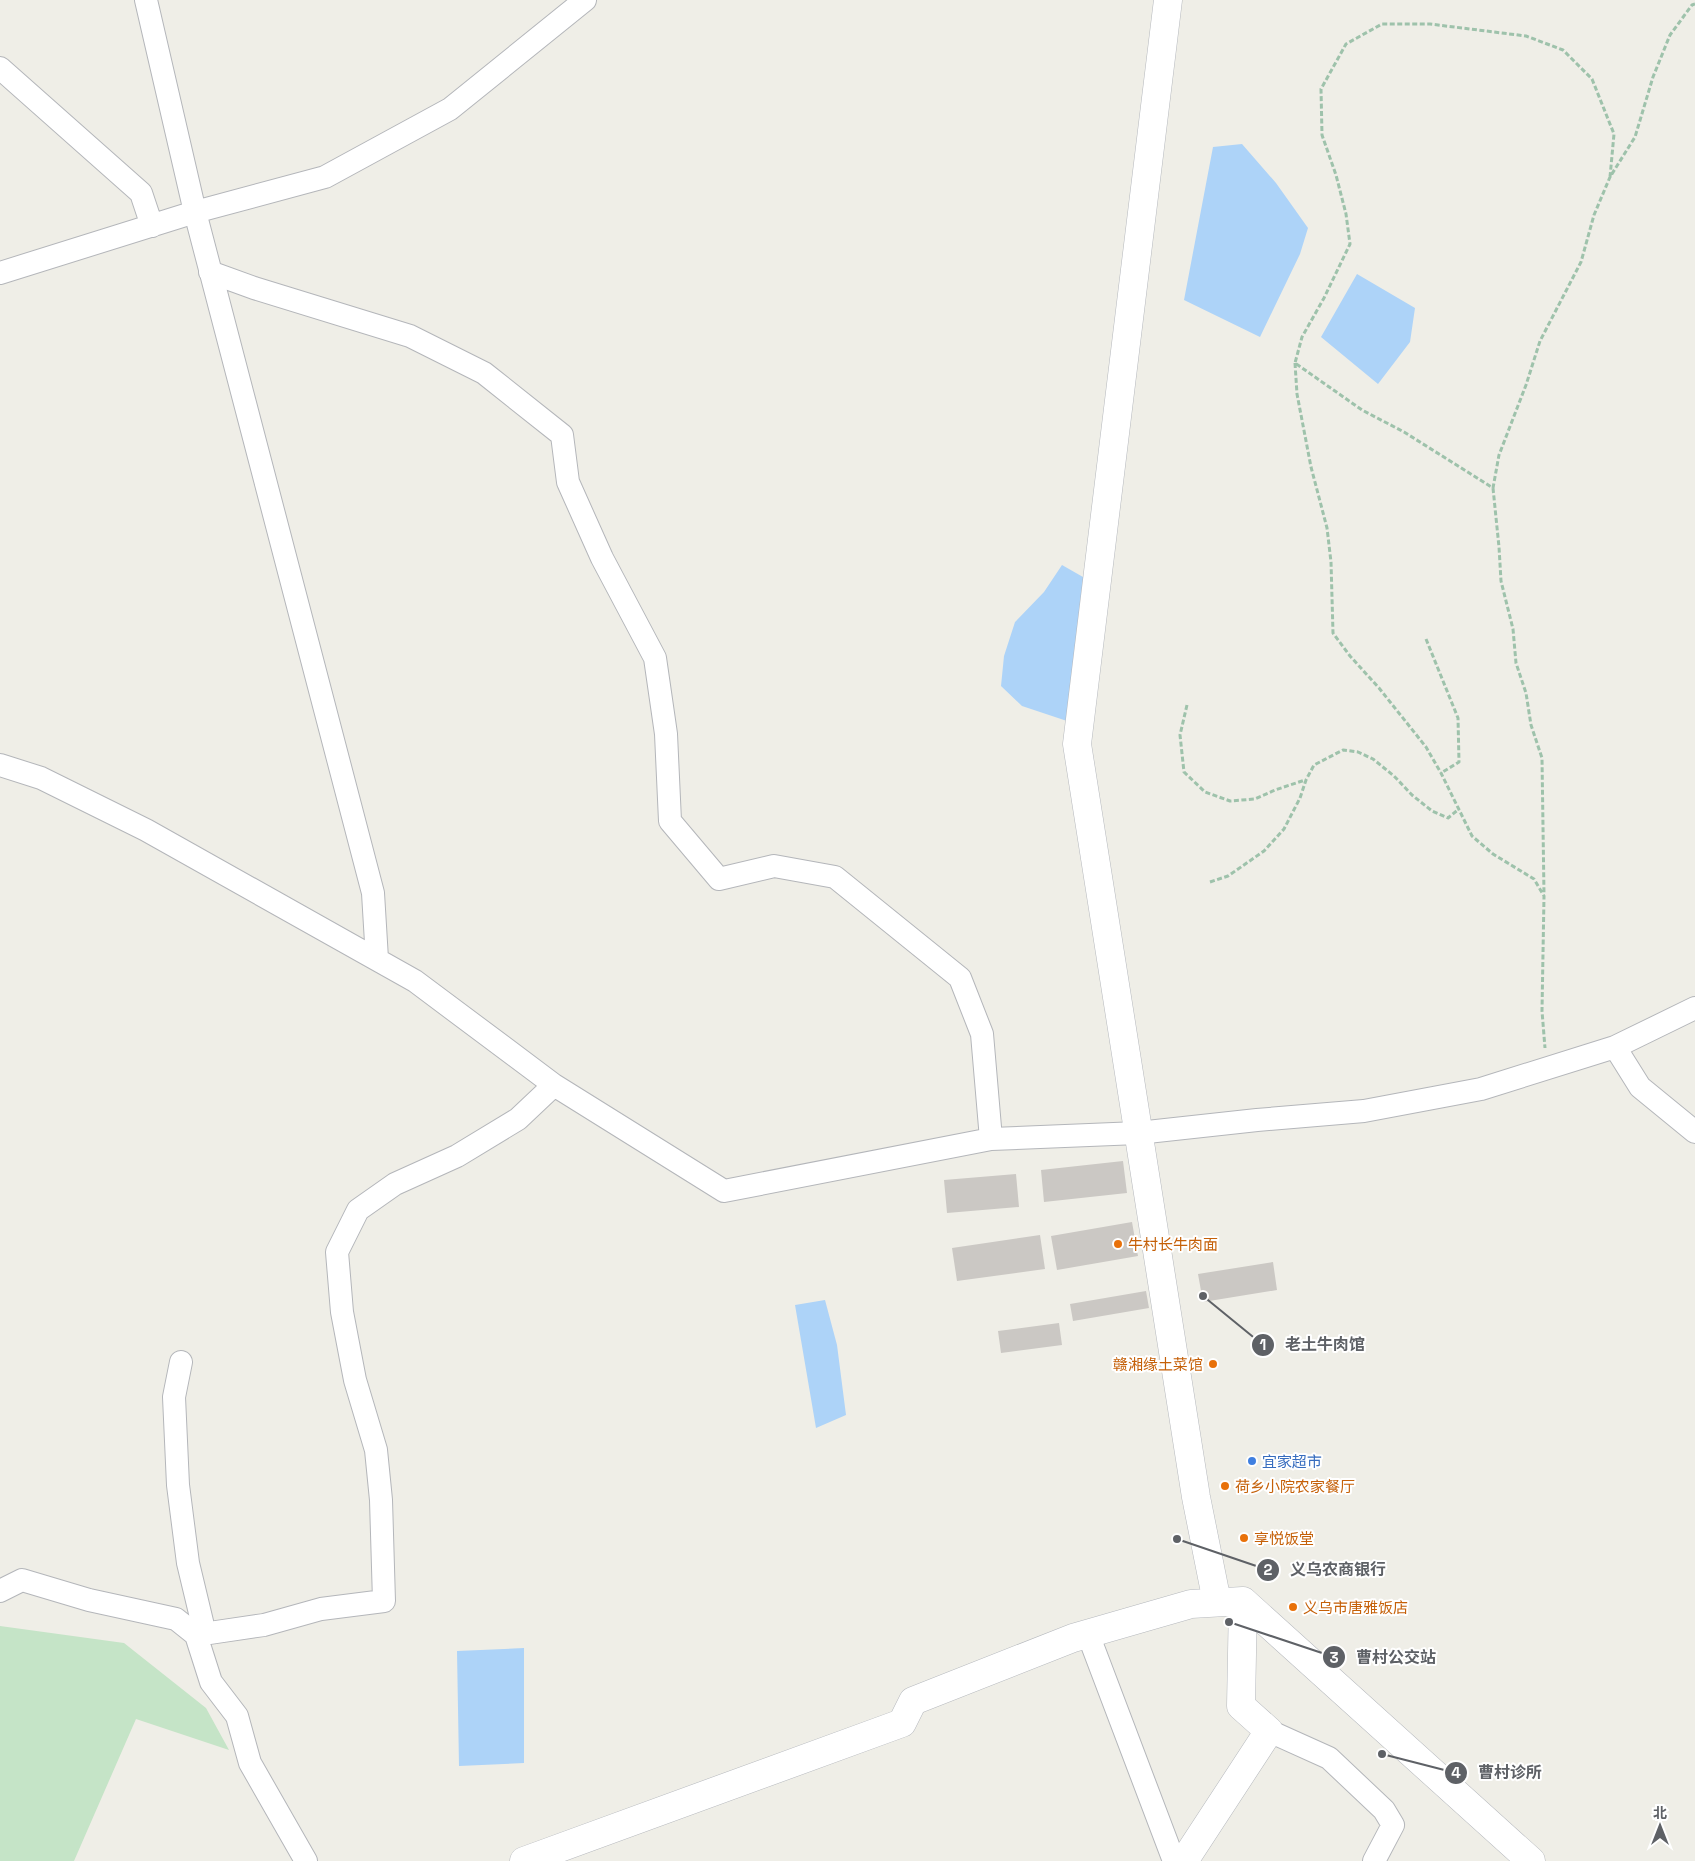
<svg xmlns="http://www.w3.org/2000/svg" width="1695" height="1861" font-family="'Space Grotesk','Noto Sans SC',sans-serif">
<style>
.green{fill:#c5e4c7}
.water{fill:#add3f8}
.building{fill:#cbc8c4}
.lines{fill:none;stroke-linecap:round;stroke-linejoin:round}
.street-casing{stroke:#b4b6ba;stroke-width:24}
.secondary-casing{stroke:#b5b8bd;stroke-width:29}
.path{stroke:#9ec2ab;stroke-width:3;stroke-dasharray:5 2.5;stroke-linecap:butt}
.street{stroke:#fff;stroke-width:22}
.secondary{stroke:#fff;stroke-width:28}
.food-dot{fill:#e8710a;stroke:#fff;stroke-width:2}
.shop-dot{fill:#3f7fe0;stroke:#fff;stroke-width:2}
.labels{text-anchor:middle;dominant-baseline:central;stroke-width:4;stroke-linejoin:round;paint-order:stroke}
.food-label{font-size:15px;fill:#c56008;stroke:#fff;text-anchor:start}
.shop-label{font-size:15px;fill:#366cbe;stroke:#fff;text-anchor:start}
.leader{fill:none;stroke:#5e6166;stroke-width:2}
.callout-dot{fill:#5e6166;stroke:#fff;stroke-width:2}
.mark-label{font-size:15px;text-anchor:middle;font-weight:bold;fill:#fff}
.callout-label{font-size:16px;text-anchor:middle;font-weight:bold;fill:#5e6166;stroke:#fff;stroke-width:4;stroke-linejoin:round;paint-order:stroke}
</style>
<rect width="100%" height="100%" fill="#efeee7"/>
<!-- green -->
<path class="green" d="M0,1626L124,1643L206,1708L229,1750L136,1719L74,1861H0Z"/>
<!-- water -->
<path class="water" d="M1242,144L1276,183L1308,228L1300,254L1260,337L1184,300L1213,147Z
M1357,274L1415,308L1410,342L1378,384L1321,337Z
M1062,565L1090,581L1070,722L1022,706L1001,686L1004,656L1015,622L1044,592Z
M825,1300L837,1345L846,1415L816,1428L795,1305Z
M524,1648V1763L459,1766L457,1651Z"/>
<!-- building -->
<path class="building" d="M1123,1161L1127,1193L1044,1202L1041,1170Z
M1016,1174L1019,1207L947,1213L944,1180Z
M1132,1222L1138,1256L1057,1270L1051,1236Z
M1040,1235L1045,1269L957,1281L952,1248Z
M1273,1262L1277,1290L1203,1302L1198,1274Z
M1146,1291L1149,1308L1073,1321L1070,1304Z
M1059,1323L1062,1345L1001,1353L998,1331Z"/>
<g class="lines">
<defs>
<path id="street" d="M146,0L195,212L373,893L377,959
M0,68L141,193L152,226
M210,272L254,288L410,336L484,373L562,435L568,482L602,558L655,658L666,734L670,821L719,879L774,866L835,877L960,978L982,1034L991,1139L724,1191L554,1085
M0,273L195,212L325,177L450,109L585,0
M0,765L41,778L146,830L415,981L554,1085L518,1119L457,1156L395,1184L358,1210L337,1252L342,1312L355,1380L376,1450L381,1500L384,1601L321,1609L264,1625L196,1635L211,1682L237,1716L250,1763L306,1861
M1615,1047L1695,1008
M991,1139L1138,1133L1257,1120L1364,1111L1481,1089L1615,1047L1640,1087L1695,1132
M181,1362L174,1397L178,1485L188,1563L205,1634
M0,1591L22,1580L89,1600L176,1619L196,1635
M1088,1634L1174,1861
M1269,1731L1329,1758L1384,1810L1393,1825L1374,1861"/>
<path id="secondary" d="M1168,0L1077,744L1196,1497L1217,1602
M524,1861L902,1723L913,1701L1073,1638L1191,1604L1243,1601L1531,1861
M1184,1861L1269,1731L1241,1706L1243,1601"/>
</defs>
<!-- street casing -->
<use href="#street" class="street-casing"/>
<!-- secondary casing -->
<use href="#secondary" class="secondary-casing"/>
<!-- path -->
<path class="path" d="M1610,177L1614,134L1592,79L1563,50L1526,36L1430,24H1382L1346,44L1321,89L1322,135L1336,175L1346,214L1350,244L1324,298L1302,337L1295,363L1362,410L1404,432L1493,488L1499,455L1526,385L1540,341L1581,262L1594,215L1610,177L1635,137L1653,77L1670,35L1692,5L1695,4
M1295,363L1297,394L1311,467L1327,528L1331,562L1333,633L1350,656L1379,688L1426,747L1441,773L1472,836L1493,854L1534,879L1544,896L1542,1011L1545,1048
M1493,488L1499,547L1501,581L1513,629L1516,663L1526,693L1531,725L1542,758L1544,894
M1426,639L1458,718L1459,762L1441,773
M1187,705L1180,735L1184,772L1205,792L1230,801L1255,799L1275,790L1305,780
M1210,882L1228,876L1264,851L1284,829L1300,798L1306,780L1314,765L1343,750L1358,752L1373,759L1394,776L1412,795L1432,811L1448,818L1459,809"/>
<!-- street -->
<use href="#street" class="street"/>
<!-- secondary -->
<use href="#secondary" class="secondary"/>
</g>
<!-- markers -->
<g class="food-dot">
<circle cx="1118" cy="1244" r="5"/>
<circle cx="1213" cy="1364" r="5"/>
<circle cx="1225" cy="1486" r="5"/>
<circle cx="1244" cy="1538" r="5"/>
<circle cx="1293" cy="1607" r="5"/>
</g>
<circle class="shop-dot" cx="1252" cy="1461" r="5"/>
<g class="labels">
<!-- food labels -->
<g class="food-label">
<text x="1128" y="1244">牛村长牛肉面</text>
<text x="1203" y="1364" text-anchor="end">赣湘缘土菜馆</text>
<text x="1235" y="1486">荷乡小院农家餐厅</text>
<text x="1254" y="1538">享悦饭堂</text>
<text x="1303" y="1607">义乌市唐雅饭店</text>
</g>
<!-- shop labels -->
<g class="shop-label">
<text x="1262" y="1461">宜家超市</text>
</g>
</g>
<!-- callouts -->
<path class="leader" d="M1203 1296L1263 1345M1177 1539L1268 1570M1229 1622L1334 1657M1382 1754L1456 1773"/>
<g class="callout-dot">
<circle cx="1203" cy="1296" r="5"/>
<circle cx="1177" cy="1539" r="5"/>
<circle cx="1229" cy="1622" r="5"/>
<circle cx="1382" cy="1754" r="5"/>
<circle cx="1263" cy="1345" r="12"/>
<circle cx="1268" cy="1570" r="12"/>
<circle cx="1334" cy="1657" r="12"/>
<circle cx="1456" cy="1773" r="12"/>
</g>
<g class="mark-label">
<text x="1263" y="1350">1</text>
<text x="1268" y="1575">2</text>
<text x="1334" y="1663">3</text>
<text x="1456" y="1778">4</text>
</g>
<g class="callout-label">
<text x="1325" y="1350">老土牛肉馆</text>
<text x="1338" y="1575">义乌农商银行</text>
<text x="1396" y="1663">曹村公交站</text>
<text x="1510" y="1778">曹村诊所</text>
</g>
<!-- north arrow -->
<g transform="translate(1660 1826)" stroke="#ffffff" stroke-width="4" paint-order="stroke">
<path d="M0-4L9 19L0 12L-9 19Z" fill="#5e6166"/>
<text y="-8" font-size="14" font-weight="bold" text-anchor="middle" fill="#5e6166">北</text>
</g>
</svg>
